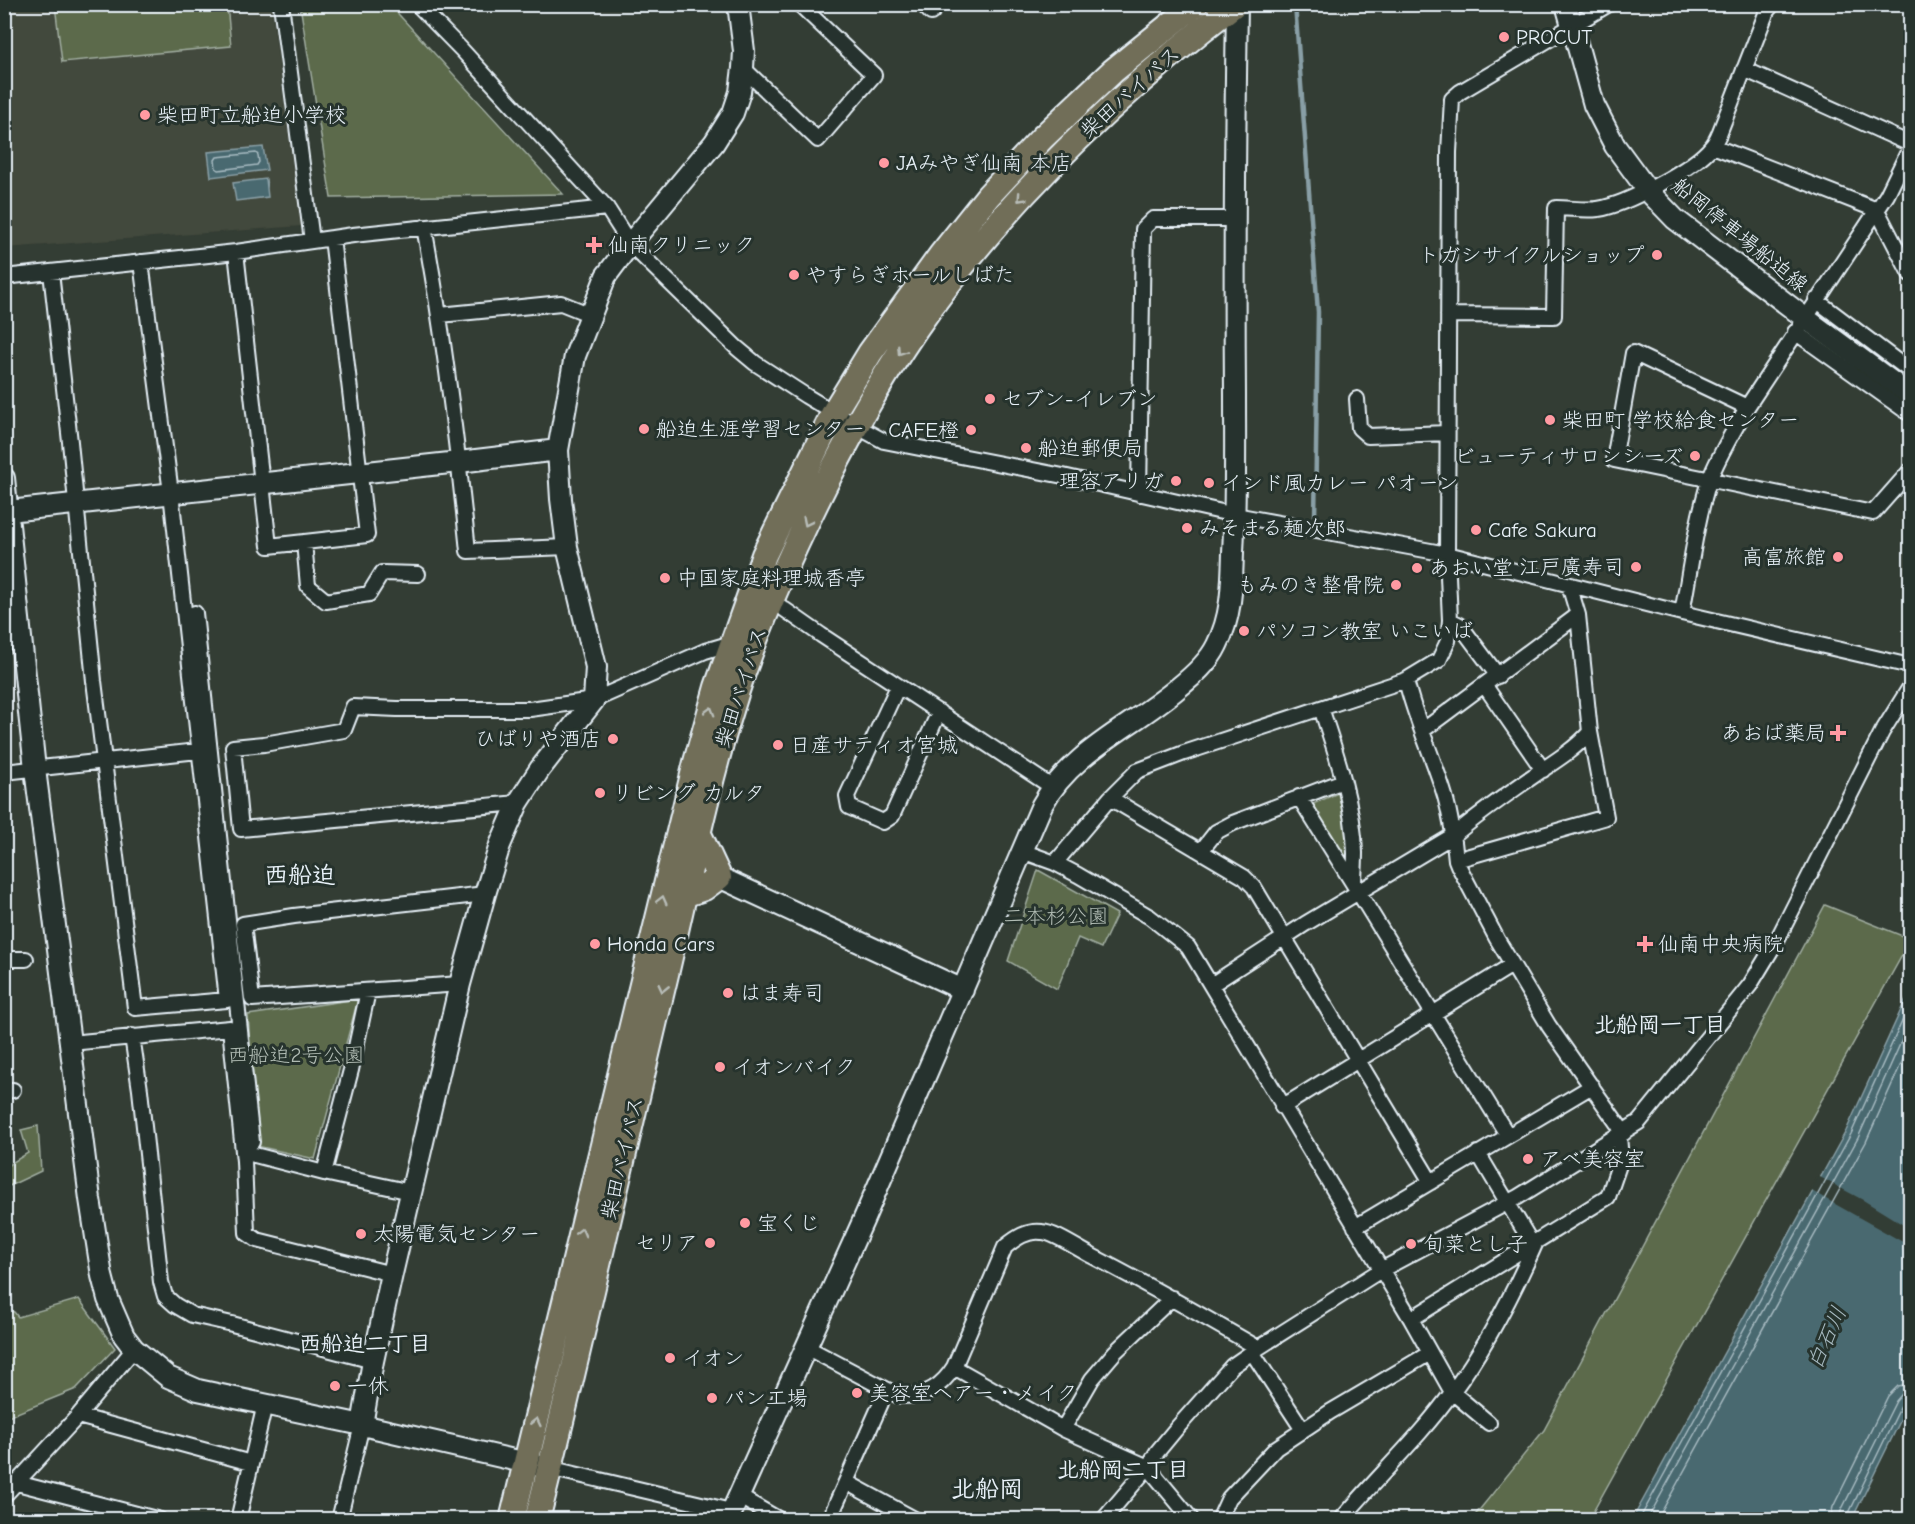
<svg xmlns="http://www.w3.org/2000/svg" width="1915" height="1524" font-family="'Comic Neue','Klee One',sans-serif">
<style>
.built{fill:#43483c}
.green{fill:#5c6b4c;stroke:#a2aea2;stroke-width:1.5}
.water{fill:#496970;stroke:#899fa6;stroke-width:1.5}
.pier{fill:#333d34}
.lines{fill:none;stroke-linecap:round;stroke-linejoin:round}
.shore{stroke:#a8bbc2;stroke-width:1.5}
.stream{stroke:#899fa6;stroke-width:4.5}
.street-casing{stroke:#e8f1f8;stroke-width:18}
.secondary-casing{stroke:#e8f1f8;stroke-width:24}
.highway-casing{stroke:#e8f1f8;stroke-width:28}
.street{stroke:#26332d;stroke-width:14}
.secondary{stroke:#26332d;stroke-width:20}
.highway{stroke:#716e59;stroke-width:24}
.oneway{stroke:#b8bdb8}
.poi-dot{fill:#ff9aa2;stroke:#26332d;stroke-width:2}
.labels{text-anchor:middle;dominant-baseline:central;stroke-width:6;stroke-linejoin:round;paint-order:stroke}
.poi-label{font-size:21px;fill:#e8f1f8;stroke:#26332d;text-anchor:start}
.street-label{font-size:21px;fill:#e8f1f8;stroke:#26332d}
.park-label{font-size:21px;fill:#b0bbb3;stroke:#26332d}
.neighbourhood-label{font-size:22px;font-weight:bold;fill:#e8f1f8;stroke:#26332d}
.water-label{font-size:22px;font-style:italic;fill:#a8bbc2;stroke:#26332d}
.quarter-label{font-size:24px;font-weight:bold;fill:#e8f1f8;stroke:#26332d}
</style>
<rect width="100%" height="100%" fill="#333d34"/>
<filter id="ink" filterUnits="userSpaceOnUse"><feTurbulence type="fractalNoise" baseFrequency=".0167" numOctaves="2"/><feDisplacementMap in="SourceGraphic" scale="12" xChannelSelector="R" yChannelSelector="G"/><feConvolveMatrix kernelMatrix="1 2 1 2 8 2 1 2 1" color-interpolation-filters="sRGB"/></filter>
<g filter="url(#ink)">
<!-- built -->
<path class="built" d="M5,5H271L301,226L5,248Z"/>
<!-- green -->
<path class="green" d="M55,5H227L231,46L62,62Z
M300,5H390L563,194L331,198Z
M1340,792L1352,852L1351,857L1344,858L1313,804Z
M1038,870L1117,914L1101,948L1078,938L1057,989L1008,961Z
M1825,905L1910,939V941L1589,1519H1472L1544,1430Z
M358,999L315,1159L257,1146L248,1015Z
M38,1126L41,1171L5,1188V1167L28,1153L21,1130Z
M79,1299L115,1348L76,1389L5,1418V1310L14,1312L18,1317Z"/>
<!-- water -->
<path class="water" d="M263,147L267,170L211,177L208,152Z
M266,179L268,197L236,201L233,183Z
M1910,990V1401L1852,1519L1632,1520L1846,1131Z"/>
<!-- pier -->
<path class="pier" d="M1818,1176L1863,1200L1910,1229V1246L1810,1190Z"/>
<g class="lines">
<!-- shore -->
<path class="shore" d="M256,153L258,155L259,162L257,165L219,170L216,168L215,160L217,157Z
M1639,1520L1851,1134L1910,1004
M1647,1520L1858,1138L1910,1022
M1657,1520L1866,1142L1910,1044
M1830,1520L1833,1507L1888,1396L1898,1386L1910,1384
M1839,1520L1841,1511L1896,1401L1902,1394L1910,1393
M1847,1520L1848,1515L1902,1404L1906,1401H1910"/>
<!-- stream -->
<path class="stream" d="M1295,4L1318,312L1315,520"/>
<defs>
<path id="street" d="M281,4L312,241
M417,4L461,49L607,208L630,244L737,348L755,363L806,396L856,426L884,441L1063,476L1235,515L1447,554L1682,613L1910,666
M922,4L931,13L939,4
M743,68L818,140L874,75L799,4
M1744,69L1910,144
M1713,146L1877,210L1910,274
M424,227C444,334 457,442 468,551L567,547
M236,252L269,546L367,535L332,238
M51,272L70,442L94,681L135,1008L227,1000L171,493L141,262
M4,277L236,252L353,235L607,208
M1816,300L1910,371
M440,315L561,303L591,315
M1448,315L1554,316L1556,208C1570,208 1585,211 1598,209C1626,205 1695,168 1712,146C1715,143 1717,138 1719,134L1767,11L1773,4
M1795,332L1910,414
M1357,399L1359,428L1368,436L1447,433
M1747,407L1633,353L1614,460L1873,513L1910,471
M1139,494L1143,229L1153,219H1234
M304,542L308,586L326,601L369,594L382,573L418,574
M771,600L821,635L1052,787
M195,613L252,1142
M1682,613C1690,571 1696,522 1709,481C1718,456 1734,431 1747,407L1887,195L1910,148
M1450,620L1460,625L1498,676
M1406,680C1415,719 1433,756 1445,796C1451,817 1454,838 1456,860L1458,865L1497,939L1549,1026L1624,1133
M898,686L847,796L849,807L883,822L892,816L939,712
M1485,686L1543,770
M1321,708C1336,753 1354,805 1355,853C1355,864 1354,875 1354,885L1508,1136
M1422,731L1578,615
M4,772L198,751
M1299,797L1354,885
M1110,798L1227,867L1244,877L1254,887L1431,1182
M518,803L241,829L233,747L264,744L344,730L353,707L397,709H530L594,700L705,651L732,643
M1022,851L1055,863L1078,875L1150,917L1188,947L1411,1319L1452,1392L1489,1423
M1201,851L1216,832L1233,823L1343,781
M1456,860L1606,817L1590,732
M1055,863L1110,798L1137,771L1184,753L1406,680L1439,660L1448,641L1450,620L1447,554L1449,152L1452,99L1460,92L1609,4
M4,959H26
M460,984L252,999L243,924L294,916L485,894
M1211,985L1305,924L1454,835C1481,812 1510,792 1539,772C1557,760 1576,748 1590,732L1578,615L1569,585
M132,1036L140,1090L161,1282L165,1296L175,1305L192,1315L232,1324L373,1361
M70,1043L230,1028L244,1161L247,1233L257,1240L392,1274
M4,1091L13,1090
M1282,1107L1512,965
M243,1152L324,1173L411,1192
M1478,1153L1532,1244
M324,1173L351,1070L368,991
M1355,1227L1592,1086
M1411,1319L1608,1197L1621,1159L1619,1136
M806,1347L897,1395C922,1399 941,1388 954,1367L1005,1247C1016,1238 1027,1230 1042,1232C1053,1232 1080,1250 1092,1256C1148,1285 1203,1316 1258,1348
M1252,1352L1303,1430
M954,1367L1063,1429L1148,1467L1192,1520
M78,1416L251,1463
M1063,1429L1092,1379L1115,1352L1172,1298
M549,1468L731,1511
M846,1482L916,1520
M17,1483L160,1520
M4,1496L78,1416L134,1349
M738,1496L780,1520
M238,1520L265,1404
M339,1520L362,1425
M829,1520L881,1403
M1103,1520L1148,1467L1157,1452L1176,1429L1232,1366L1258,1348L1381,1270L1518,1197L1639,1122L1750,985L1776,942L1882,732L1910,687
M1219,1520L1229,1498L1276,1448L1330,1412L1430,1353
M1341,1520C1378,1476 1420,1437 1453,1391C1487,1345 1513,1294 1536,1242"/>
<path id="secondary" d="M1566,4L1594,105L1615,146L1648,191L1675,219L1805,318L1910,395
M4,478L35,769L90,1199L102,1276L108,1299L124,1336L134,1349L168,1377L198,1390L362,1425L540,1466
M9,511L459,462L558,450
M719,877L963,990
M362,1425L373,1361L392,1274L460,984L485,894L500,845L518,803L540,769L594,700L596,667L567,547L561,499L558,450L575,356L606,276L630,244L714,143L733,113L740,92L743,68L744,51L738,4
M728,1520L863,1221L1042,805C1072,751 1132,727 1178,688C1193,676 1209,662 1217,645C1232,616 1232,584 1233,552C1236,499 1235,447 1235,394C1234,264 1235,134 1237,4"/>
<path id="highway" d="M683,895L704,888L719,877L698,832
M512,1520L696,762L717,687L764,555L834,412L870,353L941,255L988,196L1042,138L1113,71L1196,4
M537,1520C581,1344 620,1167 662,991C685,896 703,800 732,707C748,652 771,599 795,547C830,471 869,397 916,328C1003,202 1114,97 1235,4"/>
</defs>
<!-- street casing -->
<use href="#street" class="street-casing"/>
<!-- secondary casing -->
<use href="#secondary" class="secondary-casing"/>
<!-- highway casing -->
<use href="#highway" class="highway-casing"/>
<!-- street -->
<use href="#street" class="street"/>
<!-- secondary -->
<use href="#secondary" class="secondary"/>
<!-- highway -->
<use href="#highway" class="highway"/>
</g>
<!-- one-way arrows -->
<defs><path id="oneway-chevron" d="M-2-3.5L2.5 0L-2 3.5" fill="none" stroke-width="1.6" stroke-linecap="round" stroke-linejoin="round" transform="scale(1.5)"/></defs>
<g class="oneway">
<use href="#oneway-chevron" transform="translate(1021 198) rotate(133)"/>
<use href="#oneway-chevron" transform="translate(901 351) rotate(123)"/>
<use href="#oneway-chevron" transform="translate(807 522) rotate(116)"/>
<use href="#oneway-chevron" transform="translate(710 711) rotate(-74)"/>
<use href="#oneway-chevron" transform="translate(662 900) rotate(-76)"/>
<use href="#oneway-chevron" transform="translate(663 988) rotate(103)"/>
<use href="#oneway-chevron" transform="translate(581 1232) rotate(-76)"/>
<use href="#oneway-chevron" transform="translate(536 1422) rotate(-77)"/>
</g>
</g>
<!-- markers -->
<g class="poi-dot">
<circle cx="1504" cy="37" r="6"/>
<circle cx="145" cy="115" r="6"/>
<circle cx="884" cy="163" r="6"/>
<path d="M591 236h6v6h6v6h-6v6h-6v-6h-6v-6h6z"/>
<circle cx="1657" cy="255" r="6"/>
<circle cx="794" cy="275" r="6"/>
<circle cx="990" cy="399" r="6"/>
<circle cx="1550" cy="420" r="6"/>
<circle cx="644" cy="429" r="6"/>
<circle cx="971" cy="430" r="6"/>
<circle cx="1026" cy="448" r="6"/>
<circle cx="1695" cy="456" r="6"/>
<circle cx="1176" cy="481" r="6"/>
<circle cx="1209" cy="483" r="6"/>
<circle cx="1187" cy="528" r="6"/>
<circle cx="1476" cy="530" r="6"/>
<circle cx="1838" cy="557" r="6"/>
<circle cx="1636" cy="567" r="6"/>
<circle cx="1417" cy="568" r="6"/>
<circle cx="665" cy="578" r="6"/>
<circle cx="1396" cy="585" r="6"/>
<circle cx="1244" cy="631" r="6"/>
<path d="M1835 724h6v6h6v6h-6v6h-6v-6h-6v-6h6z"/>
<circle cx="613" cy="739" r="6"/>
<circle cx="778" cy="745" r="6"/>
<circle cx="600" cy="793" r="6"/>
<circle cx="595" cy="944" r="6"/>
<path d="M1642 935h6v6h6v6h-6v6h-6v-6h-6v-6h6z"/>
<circle cx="728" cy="993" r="6"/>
<circle cx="720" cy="1067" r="6"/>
<circle cx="1528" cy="1159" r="6"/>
<circle cx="745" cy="1223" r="6"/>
<circle cx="361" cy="1234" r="6"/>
<circle cx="710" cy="1243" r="6"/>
<circle cx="1411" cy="1244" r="6"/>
<circle cx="670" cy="1358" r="6"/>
<circle cx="335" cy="1386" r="6"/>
<circle cx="857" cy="1393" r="6"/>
<circle cx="712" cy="1398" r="6"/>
</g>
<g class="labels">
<!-- poi labels -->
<g class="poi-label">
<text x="1516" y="37">PROCUT</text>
<text x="157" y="115">柴田町立船迫小学校</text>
<text x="896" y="163">JAみやぎ仙南 本店</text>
<text x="608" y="245">仙南クリニック</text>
<text x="1645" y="255" text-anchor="end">トガシサイクルショップ</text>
<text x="806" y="275">やすらぎホールしばた</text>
<text x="1002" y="399">セブン-イレブン</text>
<text x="1562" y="420">柴田町 学校給食センター</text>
<text x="656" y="429">船迫生涯学習センター</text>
<text x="959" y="430" text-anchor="end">CAFE橙</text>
<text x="1038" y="448">船迫郵便局</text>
<text x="1683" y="456" text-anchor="end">ビューティサロンシーズ</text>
<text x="1164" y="481" text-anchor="end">理容アリガ</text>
<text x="1221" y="483">インド風カレー パオーン</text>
<text x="1199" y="528">みそまる麺次郎</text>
<text x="1488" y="530">Cafe Sakura</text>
<text x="1826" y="557" text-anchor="end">高富旅館</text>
<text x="1624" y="567" text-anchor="end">江戸廣寿司</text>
<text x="1429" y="568">あおい堂</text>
<text x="677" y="578">中国家庭料理城香亭</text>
<text x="1384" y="585" text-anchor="end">もみのき整骨院</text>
<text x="1256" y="631">パソコン教室 いこいば</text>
<text x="1826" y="733" text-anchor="end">あおば薬局</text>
<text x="601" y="739" text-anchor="end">ひばりや酒店</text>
<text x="790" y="745">日産サティオ宮城</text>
<text x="612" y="793">リビング カルタ</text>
<text x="607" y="944">Honda Cars</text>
<text x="1658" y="944">仙南中央病院</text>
<text x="740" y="993">はま寿司</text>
<text x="732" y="1067">イオンバイク</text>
<text x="1540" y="1159">アベ美容室</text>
<text x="757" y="1223">宝くじ</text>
<text x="373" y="1234">太陽電気センター</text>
<text x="698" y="1243" text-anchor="end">セリア</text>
<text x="1423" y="1244">旬菜とし子</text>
<text x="682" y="1358">イオン</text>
<text x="347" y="1386">一休</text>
<text x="869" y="1393">美容室ヘアー・メイク</text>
<text x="724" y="1398">パン工場</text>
</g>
<!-- street labels -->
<g class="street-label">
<text transform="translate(1130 92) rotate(-42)">柴田バイパス</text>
<text transform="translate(1740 235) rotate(39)">船岡停車場船迫線</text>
<text transform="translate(741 687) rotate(-72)">柴田バイパス</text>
<text transform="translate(622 1158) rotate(-77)">柴田バイパス</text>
</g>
<!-- park labels -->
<g class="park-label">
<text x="1056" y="916">二本杉公園</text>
<text x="296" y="1055">西船迫2号公園</text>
</g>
<!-- neighbourhood labels -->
<g class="neighbourhood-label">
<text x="1660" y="1025">北船岡一丁目</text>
<text x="365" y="1344">西船迫二丁目</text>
<text x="1123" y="1470">北船岡二丁目</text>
</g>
<!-- water labels -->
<g class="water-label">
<text transform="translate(1827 1338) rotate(-66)">白石川</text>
</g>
<!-- quarter labels -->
<g class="quarter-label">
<text x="300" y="875">西船迫</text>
<text x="987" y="1489">北船岡</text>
</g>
</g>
<!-- margin -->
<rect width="1915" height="1524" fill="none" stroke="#26332d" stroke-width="24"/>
<rect x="12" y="12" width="1891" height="1500" fill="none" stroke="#e8f1f8" stroke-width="2" filter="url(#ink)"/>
</svg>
